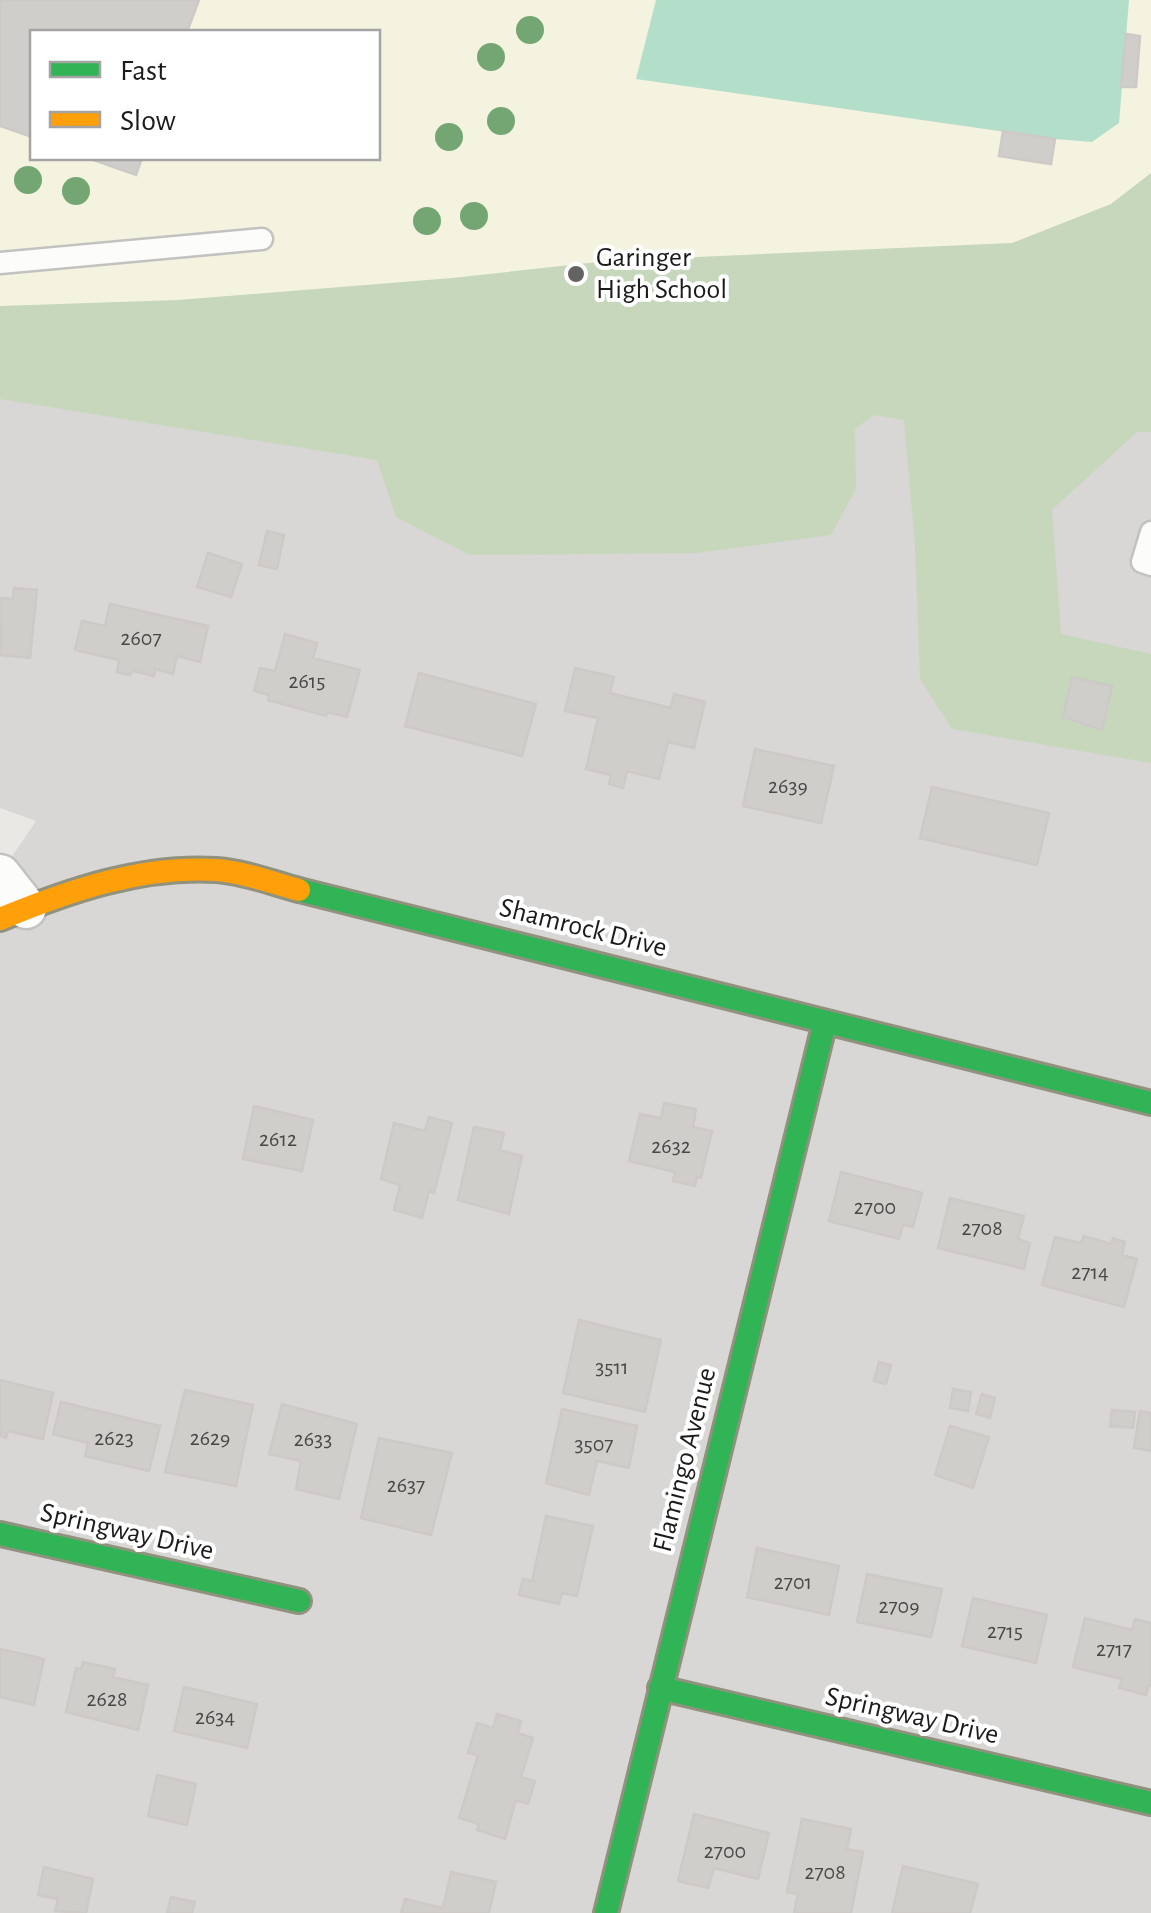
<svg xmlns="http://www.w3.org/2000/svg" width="1151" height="1913" font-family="'Alegreya Sans',sans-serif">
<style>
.residential{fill:#d9d7d5}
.education{fill:#f4f3df;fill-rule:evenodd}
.religious{fill:#d8d7d5}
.forest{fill:#c6d7bb}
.pitch{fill:#b2deca}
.building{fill:#d0cecb;stroke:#cdc9c6;stroke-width:2.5}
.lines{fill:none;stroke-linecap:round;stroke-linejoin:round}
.lane-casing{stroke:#c2c2c0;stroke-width:25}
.street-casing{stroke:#c2c2c0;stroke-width:45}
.fast-casing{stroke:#91927e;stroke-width:28}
.slow-casing{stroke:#91927e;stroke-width:28}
.lane{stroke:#fcfcfb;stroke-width:20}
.street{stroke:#fcfcfb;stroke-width:40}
.fast{stroke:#30b455;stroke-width:22}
.slow{stroke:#ff9f0a;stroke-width:22}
.tree{fill:#74a674}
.poi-dot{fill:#636361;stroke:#fff;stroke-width:4}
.labels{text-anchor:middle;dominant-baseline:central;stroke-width:8;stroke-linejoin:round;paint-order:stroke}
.number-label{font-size:22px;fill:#484847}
.poi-label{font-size:28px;fill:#1b1b1b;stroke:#fff;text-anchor:start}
.street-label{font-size:28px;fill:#1b1b1b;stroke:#fff}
</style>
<rect width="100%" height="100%" fill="#eae8e4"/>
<!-- residential -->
<path class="residential" d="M0,391H1151V1913H0V874L36,821L0,808Z"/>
<!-- education -->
<path class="education" d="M0,0H1151V391H0ZM32,32H378V158H32Z"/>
<!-- religious -->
<path class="religious" d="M1137,432H1151V645L1085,628Z"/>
<!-- forest -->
<path class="forest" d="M1151,173V432H1137L1052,510L1061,634L1151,654V763L952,729L920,679L915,546L904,420L874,415L855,429L856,489L831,535L696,553L470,555L396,517L377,460L0,399V306L178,300L452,278L607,261L1012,243L1111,204Z"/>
<!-- pitch -->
<path class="pitch" d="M656,0H1129L1119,123L1092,142L1055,139L636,79Z"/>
<!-- building -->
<path class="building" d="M0,0H199L187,32H32V137L0,126Z
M1126,34L1140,36L1136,87H1121Z
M1003,131L1055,139L1051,164L999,156Z
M88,158H142L136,175Z
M267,531L284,535L277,569L259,565Z
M208,553L242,564L231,597L197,587Z
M14,588L37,590L30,658L1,655L0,598L13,599Z
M110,604L208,626L200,662L177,656L173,674L155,669L154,676L133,671L130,675L117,672L119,660L75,650L82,621L105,626Z
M285,634L317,643L313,658L360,670L347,717L327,712L326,716L268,700L269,695L254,691L260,668L275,671Z
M575,668L614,677L610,693L671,708L674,694L705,702L694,748L668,742L659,779L627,771L623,788L609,784L611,775L586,769L598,718L565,711Z
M419,673L536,704L522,756L405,726Z
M1072,677L1112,686L1102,730L1063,717Z
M755,749L834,766L821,823L743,806Z
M932,787L1049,813L1037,865L920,838Z
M664,1103L696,1109L693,1127L712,1131L701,1178L697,1177L695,1186L673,1181L675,1172L629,1161L640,1114L661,1118Z
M254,1106L313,1120L302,1171L243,1159Z
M429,1117L452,1123L434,1193L429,1191L422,1218L394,1210L400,1185L381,1179L394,1123L425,1131Z
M474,1127L504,1133L500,1150L522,1156L509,1214L458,1200Z
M841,1172L922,1193L913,1227L903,1225L899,1239L829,1221Z
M950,1198L1024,1216L1018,1239L1030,1243L1024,1269L938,1248Z
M1084,1236L1111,1244L1113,1238L1125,1242L1122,1255L1137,1259L1124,1307L1042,1285L1055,1237L1081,1243Z
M579,1320L661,1340L645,1412L563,1393Z
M879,1362L891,1365L886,1384L874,1381Z
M0,1380L53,1393L43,1439L8,1431L6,1438L0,1436Z
M953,1389L971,1392L968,1411L950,1408Z
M185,1390L253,1405L236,1486L165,1472Z
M982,1394L995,1398L990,1418L976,1414Z
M61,1402L160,1426L149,1471L85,1456L88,1443L53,1434Z
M282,1404L357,1424L339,1499L296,1489L301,1461L269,1454Z
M562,1409L637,1426L629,1468L597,1461L589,1495L546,1483Z
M1112,1410L1135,1412L1133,1428L1110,1426Z
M1140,1411L1151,1413V1451L1134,1448Z
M950,1426L989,1437L973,1488L935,1475Z
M379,1438L452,1453L431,1535L361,1518Z
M546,1516L593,1526L577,1596L562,1593L559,1604L519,1595L523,1579L532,1581Z
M757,1548L839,1566L829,1615L747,1597Z
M867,1574L942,1589L931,1637L857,1622Z
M973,1598L1047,1615L1036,1663L962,1646Z
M1085,1618L1132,1630L1135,1619L1151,1623V1686H1148L1146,1695L1119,1688L1122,1679L1073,1667Z
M0,1649L44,1659L34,1705L0,1697Z
M83,1662L115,1669L113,1677L148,1685L138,1730L66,1712L76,1668L81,1669Z
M184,1687L257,1704L247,1748L174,1731Z
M497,1714L521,1721L518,1733L533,1738L521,1777L535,1781L528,1804L516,1800L505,1839L477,1830L479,1824L459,1818L478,1755L468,1753L477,1723L493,1728Z
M157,1775L196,1784L187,1825L148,1816Z
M694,1814L769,1833L758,1879L714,1868L708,1888L678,1881Z
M802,1819L851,1829L847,1849L863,1852L851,1913H794L798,1894L787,1892Z
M903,1866L978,1884L970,1913H892Z
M44,1867L93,1879L86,1913L55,1911L58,1899L38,1895Z
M451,1872L496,1882L489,1913H401L405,1899L443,1908Z
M171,1897L195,1902L192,1913H167Z"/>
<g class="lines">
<defs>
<path id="lane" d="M0,263L262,239
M1151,532L1142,562L1151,565"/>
<path id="street" d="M0,875L26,908"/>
<path id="fast" d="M299,890L1151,1103
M0,1534L299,1601
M660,1688L1151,1803
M606,1913L825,1022"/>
<path id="slow" d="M0,919C68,891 142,865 217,870C244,872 273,883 299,890"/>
</defs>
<!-- lane casing -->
<use href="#lane" class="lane-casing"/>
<!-- street casing -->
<use href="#street" class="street-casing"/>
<!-- fast casing -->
<use href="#fast" class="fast-casing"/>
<!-- slow casing -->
<use href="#slow" class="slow-casing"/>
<!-- lane -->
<use href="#lane" class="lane"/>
<!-- street -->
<use href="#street" class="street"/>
<!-- fast -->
<use href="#fast" class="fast"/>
<!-- slow -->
<use href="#slow" class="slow"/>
</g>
<!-- trees -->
<g class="tree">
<circle cx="530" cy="30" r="14"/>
<circle cx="491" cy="57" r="14"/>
<circle cx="501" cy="121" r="14"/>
<circle cx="449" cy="137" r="14"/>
<circle cx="28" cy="180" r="14"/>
<circle cx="76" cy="191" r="14"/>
<circle cx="474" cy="216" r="14"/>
<circle cx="427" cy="221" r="14"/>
</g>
<!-- markers -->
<circle class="poi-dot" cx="576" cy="274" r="10"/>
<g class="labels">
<!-- number labels -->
<g class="number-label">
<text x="141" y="638">2607</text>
<text x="307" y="681">2615</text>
<text x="788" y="786">2639</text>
<text x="278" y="1139">2612</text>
<text x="671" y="1146">2632</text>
<text x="875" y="1207">2700</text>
<text x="982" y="1228">2708</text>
<text x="1090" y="1272">2714</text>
<text x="612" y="1367">3511</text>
<text x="114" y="1438">2623</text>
<text x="210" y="1438">2629</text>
<text x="313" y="1439">2633</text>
<text x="594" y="1444">3507</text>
<text x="406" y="1485">2637</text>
<text x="793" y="1582">2701</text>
<text x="899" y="1606">2709</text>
<text x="1005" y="1631">2715</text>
<text x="1114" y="1649">2717</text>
<text x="107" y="1699">2628</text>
<text x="215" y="1717">2634</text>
<text x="725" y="1851">2700</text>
<text x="825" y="1872">2708</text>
</g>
<!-- poi labels -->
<g class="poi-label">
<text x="596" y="258">Garinger<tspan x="596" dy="32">High School</tspan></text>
</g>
<!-- street labels -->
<g class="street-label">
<text transform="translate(583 928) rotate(14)">Shamrock Drive</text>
<text transform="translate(685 1460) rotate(-76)">Flamingo Avenue</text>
<text transform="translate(127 1532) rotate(13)">Springway Drive</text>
<text transform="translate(912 1716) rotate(13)">Springway Drive</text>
</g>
</g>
<!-- legend -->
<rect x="30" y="30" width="350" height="130" fill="#ffffff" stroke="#a4a4a4" stroke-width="2.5"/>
<rect x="50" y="62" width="50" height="15" fill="#30b455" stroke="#a4a4a4" stroke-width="2.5"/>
<text x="120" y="80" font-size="30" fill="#1b1b1b">Fast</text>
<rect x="50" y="112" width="50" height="15" fill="#ff9f0a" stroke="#a4a4a4" stroke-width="2.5"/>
<text x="120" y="130" font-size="30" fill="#1b1b1b">Slow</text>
</svg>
